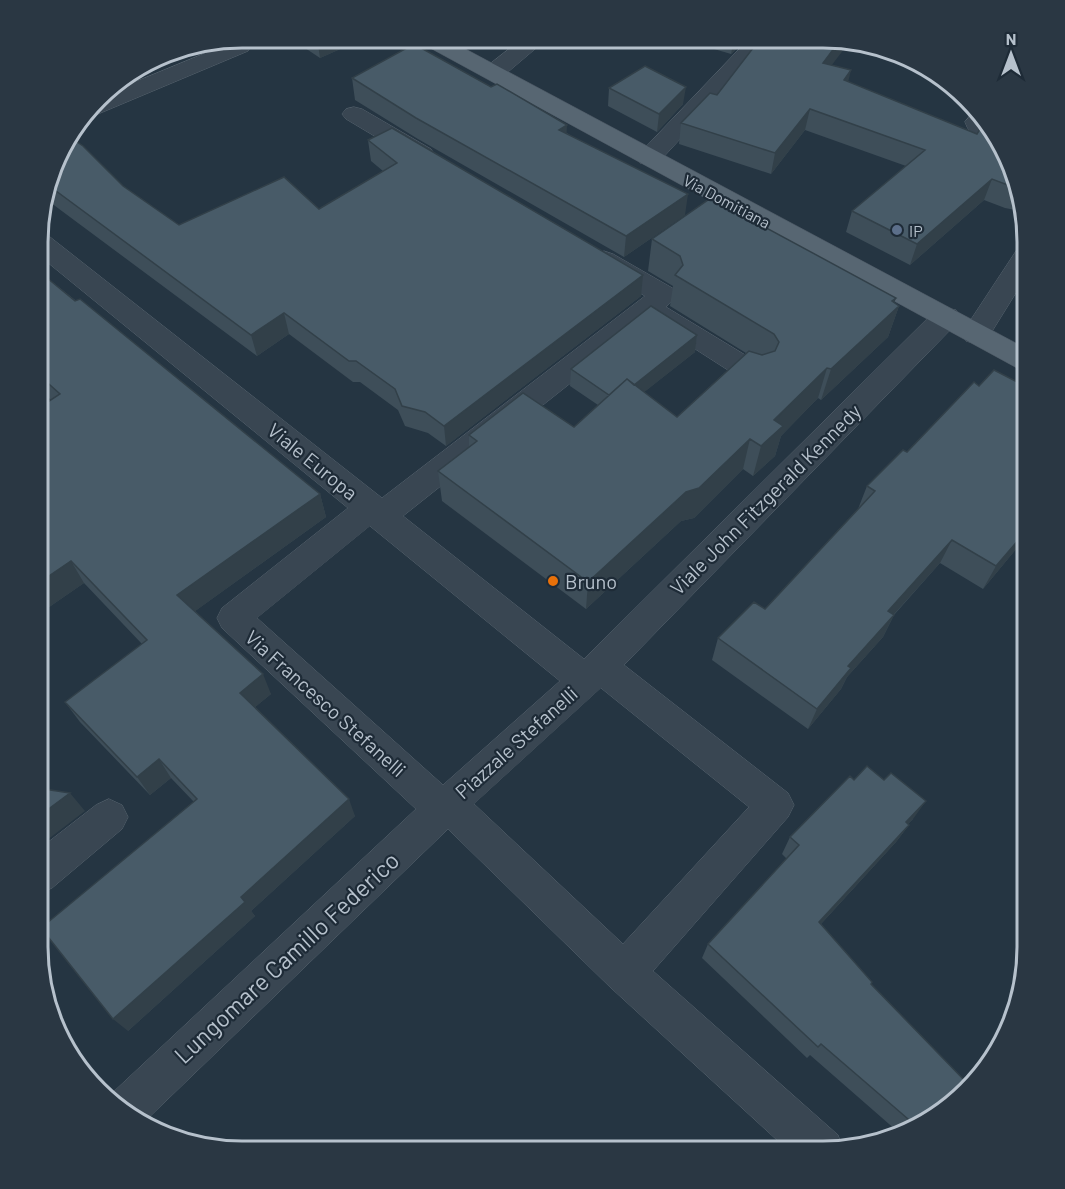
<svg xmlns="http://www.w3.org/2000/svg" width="1065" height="1189" font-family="Barlow,sans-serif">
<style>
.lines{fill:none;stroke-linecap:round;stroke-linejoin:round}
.street-casing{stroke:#57646f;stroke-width:1}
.primary-casing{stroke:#46525e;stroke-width:1}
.street{fill:#394652;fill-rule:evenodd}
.primary{fill:#576672;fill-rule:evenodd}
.wall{fill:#3e4e59}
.shaded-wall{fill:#324049}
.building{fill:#485b68;stroke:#324049;stroke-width:1.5}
.service-dot{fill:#5c6f8a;stroke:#1e2b37;stroke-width:2}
.food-dot{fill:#e8710a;stroke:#1e2b37;stroke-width:2}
.labels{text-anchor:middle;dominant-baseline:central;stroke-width:4.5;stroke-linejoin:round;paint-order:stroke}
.far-street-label{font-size:16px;fill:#b6c1cc;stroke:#1e2b37}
.far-poi-label{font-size:16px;fill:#b6c1cc;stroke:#1e2b37;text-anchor:start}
.street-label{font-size:20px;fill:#b6c1cc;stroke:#1e2b37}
.poi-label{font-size:20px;fill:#b6c1cc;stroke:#1e2b37;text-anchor:start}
.near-street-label{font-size:24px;fill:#b6c1cc;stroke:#1e2b37}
.rim{fill:none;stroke:#b6c1cc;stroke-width:3}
</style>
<rect width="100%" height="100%" fill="#253542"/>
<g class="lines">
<defs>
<path id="street" d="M523,38H548L502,77L494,79L486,77L483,72L486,67Z
M240,39L248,41L251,46L248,51L98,114L85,115L101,96Z
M749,39H772L658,163L649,165L640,163L637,158L640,153Z
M354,107L362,109L431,149L434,154L431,159L422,161L413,159L346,119L342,114L346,109Z
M975,110L993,129L999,147C983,146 970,137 965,122Z
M41,235L50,237L382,498L645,296L595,266L591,260L595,254L604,251L613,254L674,289L677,295L666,307L765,367L769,374L765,381L755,384L745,381L650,320L403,516L584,659L936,310L946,308L956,310L960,317L956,324L624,665L788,793L794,805L788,817L653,971L838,1135L843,1149L836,1151H789L610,987L448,829L141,1125L109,1096L416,809L222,628L217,618L222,608L348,508L41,257ZM370,526L560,681L443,785L257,618ZM601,688L749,807L623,944L474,804Z
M1027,245V275L986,341L976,344L966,341L962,334L966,327L1018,248Z
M109,799L122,805L128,817L122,829L52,888L38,894V850L96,805Z"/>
<path id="primary" d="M418,38H445L1027,349V371L1017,368L421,43Z"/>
</defs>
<!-- street casing -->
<use href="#street" class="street-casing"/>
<!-- primary casing -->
<use href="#primary" class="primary-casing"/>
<!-- street -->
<use href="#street" class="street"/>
<!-- primary -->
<use href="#primary" class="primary"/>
</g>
<!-- wall -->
<path class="wall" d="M290,38H365L320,58Z
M680,39H747L731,54Z
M832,65L848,82L977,134L993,129L1021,210L1020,211L1005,208L984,200L910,265L846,232L852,211L906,166L805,130L771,174L679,144L681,123L717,95Z
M352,78L567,133L685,215L624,257L418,139L355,100Z
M609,88L683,104L657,132L608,106Z
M71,132L73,140L123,186L179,225L319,209L383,171L371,161L368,140L641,296L446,446L428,433L405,426L398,410L360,382H353L289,334L257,356L43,197L65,139Z
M652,239L896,298L894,303L899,306L888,337L821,400L818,398L781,436L775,456L753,476L743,469L694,518L681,521L586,609L442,501L438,471L469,447V435L574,427L598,405L570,386L571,369L697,335L695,352L644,392L677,417L746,353L670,306L673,286L648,271Z
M41,273L320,494L326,517L195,611L271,694L255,707L355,816L251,911L255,916L128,1031L194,802L171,778L150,795L80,722L65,702L142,644L84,583L39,614L40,407L51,400L41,390Z
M1027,308V330L1019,326Z
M867,486L1027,536L983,589L940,563L894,615L883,637L847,677L841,689L808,729L712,660L718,638L765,609L858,509Z
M854,780L913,819L908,824L909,825L896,842L821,924L871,984L936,1117L897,1131L810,1055L807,1058L702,958L708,944L787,859L782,854L790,837Z"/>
<!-- shaded-wall -->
<path class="shaded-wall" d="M317,38H365L320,58Z
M734,39H747L731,54Z
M841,39L851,40L818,83L823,63Z
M851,70L846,91L844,80Z
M686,87L683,104L657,132L659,114Z
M810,109L805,130L771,174L775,153Z
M567,125L566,146L559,130Z
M71,132L78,151L65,139Z
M992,179L984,200L910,265L917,244Z
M688,194L685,215L624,257L626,236Z
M643,275L641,296L446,446L444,426Z
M896,298L890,314L899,306L888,337L821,400L831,369Z
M284,313L289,334L257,356L251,335Z
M697,335L695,352L614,416L615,399Z
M827,368L818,398L781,436L775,456L753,476L761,446L774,420Z
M750,439L743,469L694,518L681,521L586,609L588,582L686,492Z
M320,494L326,517L187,617L177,595Z
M1027,530V536L983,589L996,566Z
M952,540L940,563L877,633L888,611Z
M71,561L84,583L39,614L40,582Z
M894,615L883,637L847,677L841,689L808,729L817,709L848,666Z
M263,674L271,694L249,712L240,693Z
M159,759L171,778L150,795L137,777Z
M70,793L85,811L38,847L39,816Z
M349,799L355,816L251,911L255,916L128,1031L113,1019L241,897Z
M926,801L913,819L893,840L906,822Z
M909,825L896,842L809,937L819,922Z
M68,1048L80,1064L78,1066L72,1060Z"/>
<!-- building -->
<path class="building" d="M760,39H841L823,63L851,70L844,80L977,134L985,121L987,122L993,129L1013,187L992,179L917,244L852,211L925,150L810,109L775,153L681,123L710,93L717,95Z
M414,44L491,87L497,84L567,125L559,130L688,194L626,236L416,118L352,78Z
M645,66L686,87L659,114L609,88Z
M392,128L643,275L444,426L425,412L402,406L395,389L356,361H349L284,313L251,335L48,185L65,139L68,136L83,146L123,186L179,225L284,177L319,209L397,163L368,140Z
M711,198L896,298L892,301L899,306L831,369L827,368L774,420L783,426L761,446L750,439L699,488L686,492L588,582L438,471L477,441L469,435L523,393L574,427L627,379L677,417L749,351L762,355L775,351L779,342L774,334L675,275L683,265L680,256L652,239Z
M41,273L75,301L80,299L320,494L177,595L263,674L240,693L349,799L241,897L245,902L113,1019L41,928L197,799L159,759L137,777L65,702L147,640L71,561L40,582V407L60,394L41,377Z
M651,306L697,335L634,385L627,379L609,395L571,369Z
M994,370L1027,387V530L996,566L952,540L888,611L894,615L848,666L851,668L817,709L718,638L754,602L765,609L875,491L867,486L903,450L907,452L974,382L979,386Z
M867,766L884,780L891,773L926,801L906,822L909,825L819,922L872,982L871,984L968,1084L936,1117L915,1125L821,1044L818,1047L708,944L799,845L790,837L850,776L854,780Z
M39,783L44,789L70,793L39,816Z"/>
<!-- markers -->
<circle class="service-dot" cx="897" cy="230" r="6"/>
<circle class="food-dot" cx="553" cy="581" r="6"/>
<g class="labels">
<!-- far-street labels -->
<g class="far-street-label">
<text transform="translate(727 201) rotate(28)">Via Domitiana</text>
</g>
<!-- far-poi labels -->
<g class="far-poi-label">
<text x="909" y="230">IP</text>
</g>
<!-- street labels -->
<g class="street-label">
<text transform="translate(313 461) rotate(39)">Viale Europa</text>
<text transform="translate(765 499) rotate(-45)">Viale John Fitzgerald Kennedy</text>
<text transform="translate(326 703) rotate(42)">Via Francesco Stefanelli</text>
<text transform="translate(516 742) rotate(-42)">Piazzale Stefanelli</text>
</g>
<!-- poi labels -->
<g class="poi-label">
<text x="565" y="581">Bruno</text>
</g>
<!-- near-street labels -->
<g class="near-street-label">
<text transform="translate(286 957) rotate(-43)">Lungomare Camillo Federico</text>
</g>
</g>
<!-- crop -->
<path d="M0 0H1065V1189H0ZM242 48H823A194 194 0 0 1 1017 242V947A194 194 0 0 1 823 1141H242A194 194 0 0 1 48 947V242A194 194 0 0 1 242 48Z" fill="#2a3743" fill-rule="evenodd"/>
<path class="rim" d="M242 48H823A194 194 0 0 1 1017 242V947A194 194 0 0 1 823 1141H242A194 194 0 0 1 48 947V242A194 194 0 0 1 242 48Z"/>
<!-- north arrow -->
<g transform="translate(1011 54)" stroke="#1e2b37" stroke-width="4.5" paint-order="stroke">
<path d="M0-4.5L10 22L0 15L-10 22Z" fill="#b6c1cc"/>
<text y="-9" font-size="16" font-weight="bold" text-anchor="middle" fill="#b6c1cc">N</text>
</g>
</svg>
